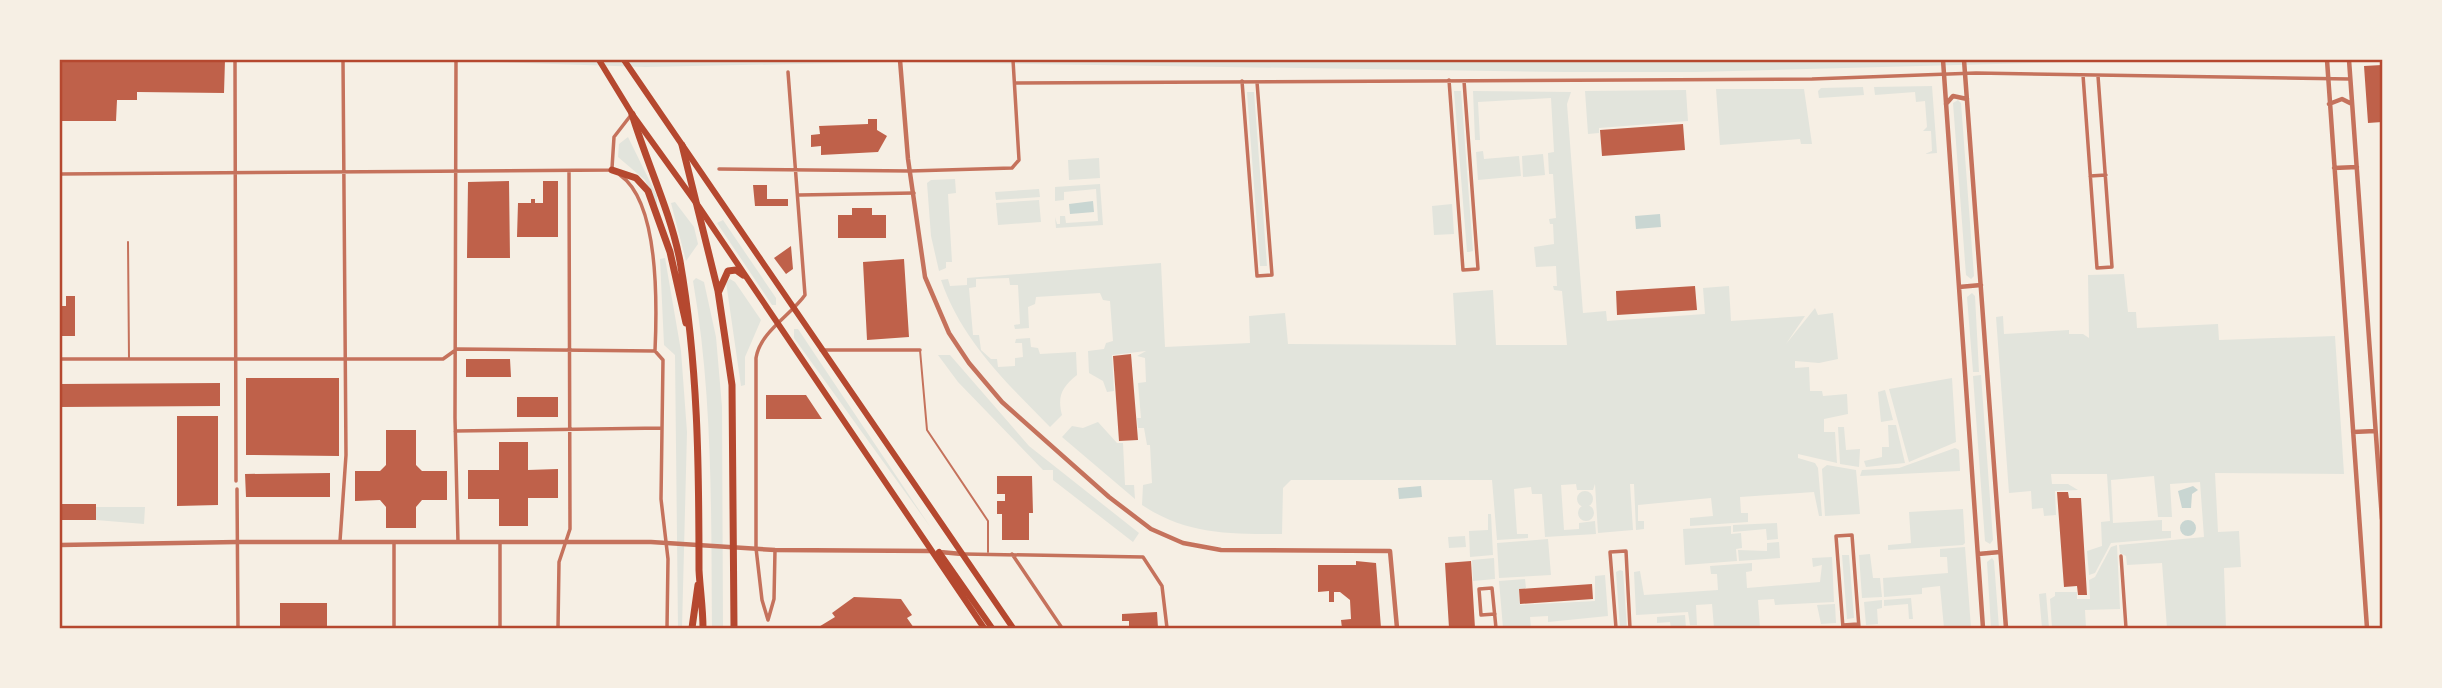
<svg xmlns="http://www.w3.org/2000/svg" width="2442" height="688" font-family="'Archivo Narrow',sans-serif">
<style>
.green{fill:#e2e4dc}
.water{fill:#c9d6d2}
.building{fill:#bf614a}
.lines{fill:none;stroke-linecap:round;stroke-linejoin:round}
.service{stroke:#c5725c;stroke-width:2}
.minor{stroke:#c5725c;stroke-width:3.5}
.tertiary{stroke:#c5725c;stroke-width:4.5}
.primary{stroke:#b5482f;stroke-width:6}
.motorway{stroke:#b5482f;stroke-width:7}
.neatline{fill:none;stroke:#b5482f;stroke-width:2.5}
</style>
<rect width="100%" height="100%" fill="#f6efe4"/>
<!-- green -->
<path class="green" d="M434,60H2147L1696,72H1566L894,62L645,67Z
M1932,86L1937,153L1925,154L1932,151L1931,131H1923L1927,127L1925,101L1916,102L1915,92L1875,95L1874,87Z
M1863,87L1864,95L1819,98L1818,91L1821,88Z
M1716,89H1804L1812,144H1801L1800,139L1720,145Z
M1686,90L1688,121L1599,128V133L1588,134L1585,91Z
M1454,91H1461L1473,251L1469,252H1467Z
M1473,91L1571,92L1567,104L1583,313L1606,311L1607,321L1705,314L1703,288L1729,286L1731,321L1805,316L1786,344L1815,308L1818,315L1833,313L1838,359L1819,363L1795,361V368L1809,367L1810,391H1822L1823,396L1847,394L1848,414L1824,419V432H1835L1837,463L1798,454V458L1815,463L1818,468L1822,516H1819L1814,492L1740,497L1741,513H1748V522L1690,526V518L1713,516L1711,498L1638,505V521H1644V529L1636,530L1634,484H1630L1633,530L1598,533L1595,484L1593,490H1577L1576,484L1561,485L1564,530L1579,529V523L1595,521L1596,534L1545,537L1542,494H1532L1531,487L1514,489L1517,534H1528V538L1497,540L1492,480H1291L1283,488L1282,534C1231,534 1187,535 1142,505L1143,485L1152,483L1150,445H1147L1144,428H1138L1137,418H1141L1138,383L1146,382L1145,358L1137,356L1146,351L1112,355L1114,391L1107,392L1103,381L1089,373L1088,351L1104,349L1106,343L1113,341L1110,301L1103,300L1100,293L1036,297L1035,304L1028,307L1029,328L1015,329L1014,325L1020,324L1018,285H1010L1009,278L976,279V287L969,288L973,335H979L981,350L991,359H997L998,367L1015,366V358L1023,357L1022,343H1015L1016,339L1030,338L1031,347L1038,348L1040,354L1076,352L1077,375C1062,387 1057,396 1062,415L1050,427C1006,382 962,341 941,280L948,279L950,286L967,285V278L1161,263L1165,347L1250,343L1249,316L1285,313L1288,344L1456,345L1453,293L1493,290L1496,345H1567L1562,291L1554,290L1553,286H1557L1556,266L1536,267L1534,247L1554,244L1553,224H1550L1549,219L1556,218L1553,174H1549L1548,153L1554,152L1551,98L1478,102L1480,140H1475Z
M1247,92H1254L1267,266H1260Z
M1958,100L1961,103L1974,276L1971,279L1966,275L1953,103Z
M628,137L657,196V208L645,180L618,157L619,144Z
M1483,151L1484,159L1519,156L1521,176L1478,180L1476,152Z
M1543,154L1545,175L1523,177L1522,156Z
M1099,158L1100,178L1069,180L1068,160Z
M955,179L956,193L948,194L952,262H946V268L939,271L931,236L927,183L931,180Z
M1100,184L1103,225L1056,228L1055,217L1057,224H1060V216H1065L1066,223L1098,221L1096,189L1064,192V200L1055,201V187Z
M1039,189L1040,197L996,200L995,192Z
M1039,200L1041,222L998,225L996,203Z
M675,202L694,227L698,244L686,261L671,203Z
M1452,204L1454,234L1434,235L1432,206Z
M723,220L776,298V305H772L717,223Z
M665,258L681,351L687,432L682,628H678L675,355L664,345L660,259Z
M2124,274L2128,312H2136L2137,328L2218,324L2219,340L2335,336L2344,474L2215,473L2218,532L2239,531L2241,567L2224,568L2226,628H2167L2162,563L2127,565L2126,556L2120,553L2119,545L2204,537L2200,482L2170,484L2172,517H2158L2154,476L2111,480L2113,523L2162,520V531H2171V538L2111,543L2095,573L2089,575L2087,551L2102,546L2101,522L2110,521L2107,474H2051L2052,484H2068L2078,490L2055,491L2056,515L2044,516L2043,508L2032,509L2031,491L2009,493L1996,317L2003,316L2004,334L2069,330V334H2083L2089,338L2088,275Z
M696,278L704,282L716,337L722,407L723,628H712C711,512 713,396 693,281Z
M730,279L735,282L761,320L745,357V385L741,386L726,282Z
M1972,293L1975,296L1979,372H1973L1967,297Z
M794,329H798L931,528L794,338Z
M938,355H950L1029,446L1139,533L1133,542L1053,480V470H1043L958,382Z
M1981,375L1993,540L1990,544L1985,541L1973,376Z
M1952,378L1956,442L1909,462L1889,389Z
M1885,390L1893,420L1881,422L1878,392Z
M1098,422L1117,443H1123L1125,485H1134L1135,499L1062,437L1072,426L1083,428Z
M1888,425H1896L1905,463L1866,467L1864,461L1882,457V447H1889Z
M1838,427H1844L1846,450L1860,449L1859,467L1840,464Z
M1955,448L1959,450L1960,471L1860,476L1862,470L1899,468Z
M1827,465L1856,470L1860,514L1825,516L1822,469Z
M1577 499a8 8 0 1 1 16 0a8 8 0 1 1-16 0Z
M1578 513a8 8 0 1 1 16 0a8 8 0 1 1-16 0Z
M96,507H145L144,524L96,520Z
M1963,509L1965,543L1963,545L1888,550V545L1911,543L1909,512Z
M1488,514H1491L1493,555L1470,557L1469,531L1488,530Z
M1777,523L1778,539L1767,540L1766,529L1733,532V525Z
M1731,526V534L1741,533L1742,548L1736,549L1737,561L1685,565L1683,529Z
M1465,536L1466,547L1449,548L1448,537Z
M1548,539L1551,575L1499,578L1497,543Z
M1779,542L1780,558L1739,561L1738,550L1767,551V543Z
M2117,545L2120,609L2085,610L2086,628H2052L2050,599L2055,596V592H2077V599H2090L2089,580L2095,577L2111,547Z
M1965,547L1971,628H1944L1940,586L1922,588V594L1884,597L1883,578L1948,573L1947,557H1940V549Z
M1870,554L1873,578H1880L1882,597L1862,598L1859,555Z
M1849,555L1854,618L1847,619L1842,555Z
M1832,557L1834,602L1775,605L1774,599L1758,600L1760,628H1714L1712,604L1696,605L1697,625H1690L1688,612L1636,615L1634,572L1640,571L1644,595L1718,590L1717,574H1711L1710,566L1752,563V571L1746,572L1747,588L1820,582L1822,565L1813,567L1812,558Z
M1494,558L1495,579L1473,581L1472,560Z
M1992,558L1994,561L1999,628H1991L1987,562Z
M1620,570L1623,571L1627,628H1620L1616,572Z
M1605,575L1608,616L1548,622V616L1530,617L1531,628H1503L1499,581L1525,579L1526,588L1519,589L1520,605L1595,601V576Z
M2046,593L2049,628H2042L2039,594Z
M1911,598L1913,619H1909L1908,604L1884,606V600Z
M1882,600V608L1877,609L1878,624L1866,625L1864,602Z
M1835,604L1836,623L1821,624L1817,605Z
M1685,615L1686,628H1671L1670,622L1657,623V617Z"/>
<!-- water -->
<path class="water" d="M1093,201L1094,212L1070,214L1069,204Z
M1660,214L1661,227L1636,229L1635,216Z
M1421,486L1422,497L1399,499L1398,488Z
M2193,486L2198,490L2192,494L2191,508H2182L2178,491Z
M2180 528a8 8 0 1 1 16 0a8 8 0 1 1-16 0Z"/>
<!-- building -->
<path class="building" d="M60,60H225L224,93L137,92V100H117L116,121H60Z
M2382,65V122L2368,123L2364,66Z
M868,119H877V130L887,136L878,152L821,155V146L811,147V135L820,134L819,126L868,124Z
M1683,124L1685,150L1602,156L1600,130Z
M509,181L510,258H467L468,182Z
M543,181H558V237H517L518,203H531V199H535V203H543Z
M753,185H767V199H788V206H755Z
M852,208H872V215H886V238H838V215H852Z
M791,246L793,269L786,274L774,258Z
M904,259L909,337L867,340L863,262Z
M1695,286L1697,310L1617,315L1616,291Z
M66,296H75V336H60V306H66Z
M1131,354L1138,440L1119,441L1113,356Z
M466,359H510L511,377H466Z
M246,378H339V456L246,455Z
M220,383V406L60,407V384Z
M766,395H806L822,419H766Z
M517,397H558V417H517Z
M177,416H218V505L177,506Z
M386,430H416V465L422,471H447V500H422L416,507V528H386V507L380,500L355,501V471H380L386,465Z
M499,442H528V470L558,469V498H528V526H499V499H468V470H499Z
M330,473V497H246L245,474Z
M997,476H1032L1033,513H1029V540H1002V514H997V501H1005V494H997Z
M2057,492H2068L2069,498H2081L2087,595H2078L2077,586L2064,587Z
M60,504H96V520H60Z
M1356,561L1376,563L1381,628H1342L1341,620L1351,619L1350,600L1340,592H1334V602H1329V591L1318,592V565H1356Z
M1471,561L1475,628H1449L1445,563Z
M1592,584L1593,599L1520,604L1519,589Z
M854,597L901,599L912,615L907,618L914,628H817L835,617L832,613Z
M280,603H327V628H280Z
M1157,612L1158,628H1129V621H1122V614Z"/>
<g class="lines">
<!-- service -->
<path class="service" d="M128,242L129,358
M920,350L927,430L988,521V552"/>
<!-- minor -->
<path class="minor" d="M235,60L236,481
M456,60L455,418L458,542
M2083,75L2097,268L2112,267L2098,76
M1449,80L1463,270L1478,269L1464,81
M1242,81L1257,276L1272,275L1257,82
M1015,83L1812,79L1976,73L2350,79
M612,168L614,137L631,115
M719,169L910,171L1012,168L1019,160L1013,60
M60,174L612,170
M620,175C660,203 657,307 655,351L663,360L661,499L668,559L667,628
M2090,176L2106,175
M799,195L914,193
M821,350H920
M60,359H443L457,349L655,351
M455,431L662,428
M237,489L238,628
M340,541L346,455L343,60
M500,542V628
M775,550L774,599L768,620L762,600L756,548V358C760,332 791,315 805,295L788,72
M964,554L1143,557L1162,586L1167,628
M1012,554L1062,628
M2121,556L2126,628
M1495,614L1481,615L1479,589L1492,588L1496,628
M1843,625L1858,624
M394,628V542
M558,628L559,562L570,529L569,171
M1616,628L1610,552L1626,551L1630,628
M1843,628L1836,536L1852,535L1859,628"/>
<!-- tertiary -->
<path class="tertiary" d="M900,60L908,159L925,277L949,333L969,363L1002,402L1109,497L1151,529L1183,543L1221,550L1390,551L1397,628
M1943,60L1983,628
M1964,60L2006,628
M2327,60L2367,628
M2349,60L2382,519
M1946,104L1953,96L1967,99
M2329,104L2342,99L2352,104
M2334,168L2357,167
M1959,287L1981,285
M2353,432L2375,431
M60,545L237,542H651L775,550L931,551
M940,552L962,554
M1978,554L2000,552"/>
<!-- primary -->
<path class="primary" d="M599,60L632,114L699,207L984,628
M624,60L1013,628
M939,552L992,628"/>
<!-- motorway -->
<path class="motorway" d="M632,114C647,164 670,210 680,261C698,364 699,466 699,570C700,589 703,609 703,628
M682,145L718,291L732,385L734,628
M612,170L636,178L648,191L670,252L686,323
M719,291L728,271L736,270L743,275
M692,628L698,585"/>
</g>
<!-- border -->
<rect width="2442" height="688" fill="none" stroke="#f6efe4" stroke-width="122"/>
<rect x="61" y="61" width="2320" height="566" class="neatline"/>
</svg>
